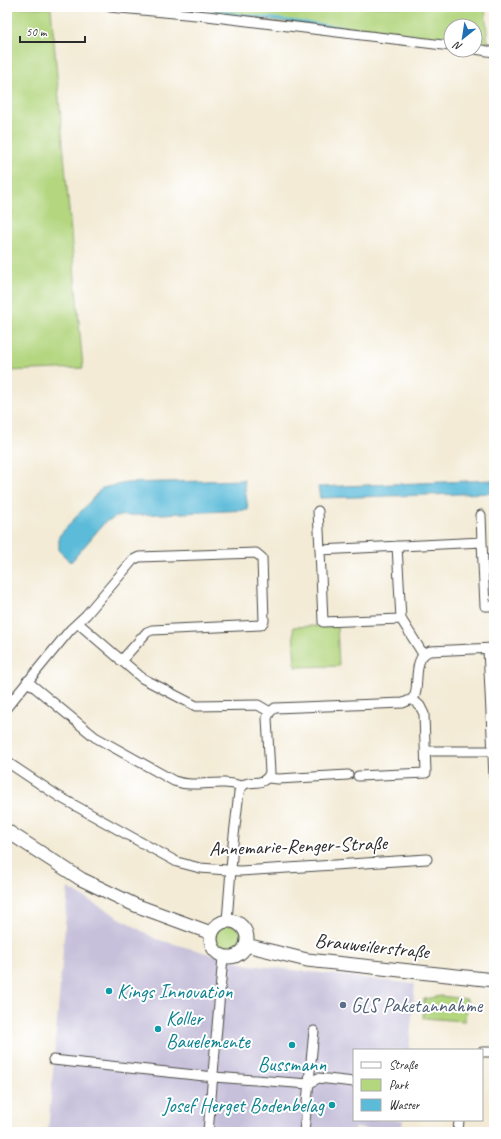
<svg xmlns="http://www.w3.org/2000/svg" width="501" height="1139" font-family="Caveat,sans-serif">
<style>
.industrial{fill:#c6c0da}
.green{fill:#b3d67f;stroke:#6f8055}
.water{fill:#5bbbd9;stroke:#437382}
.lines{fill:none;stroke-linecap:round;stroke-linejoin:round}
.stream{stroke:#5bbbd9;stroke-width:2.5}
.minor-casing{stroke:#494845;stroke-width:11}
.secondary-casing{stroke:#494845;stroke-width:15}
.minor{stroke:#fff;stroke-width:9}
.secondary{stroke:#fff;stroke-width:13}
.culture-dot{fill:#0f9aa8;stroke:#fff;stroke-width:1.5}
.service-dot{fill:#5c6f8a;stroke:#fff;stroke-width:1.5}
.labels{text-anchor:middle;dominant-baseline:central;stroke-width:4;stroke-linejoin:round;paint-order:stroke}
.street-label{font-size:20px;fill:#2b2b2b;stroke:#fff}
.culture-label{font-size:20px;fill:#0d838f;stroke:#fff;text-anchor:start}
.service-label{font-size:20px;fill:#4e5e75;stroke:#fff;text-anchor:start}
</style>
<rect width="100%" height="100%" fill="#fff"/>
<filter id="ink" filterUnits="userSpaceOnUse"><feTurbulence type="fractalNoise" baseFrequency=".025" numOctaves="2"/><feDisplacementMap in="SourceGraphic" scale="8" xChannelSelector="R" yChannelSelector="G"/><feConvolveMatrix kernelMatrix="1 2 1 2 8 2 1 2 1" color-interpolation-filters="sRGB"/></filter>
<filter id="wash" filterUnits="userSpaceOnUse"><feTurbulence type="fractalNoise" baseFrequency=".012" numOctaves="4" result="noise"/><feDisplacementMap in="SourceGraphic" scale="16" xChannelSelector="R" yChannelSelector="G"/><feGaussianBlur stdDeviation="0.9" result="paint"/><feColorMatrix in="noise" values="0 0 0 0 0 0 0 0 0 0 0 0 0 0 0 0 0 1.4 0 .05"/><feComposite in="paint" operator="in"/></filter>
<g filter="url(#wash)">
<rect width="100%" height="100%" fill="#f3ebd6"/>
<!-- industrial -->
<path class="industrial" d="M68,888L156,939L250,965L415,984L409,1050H354V1120H403L401,1132L354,1128V1132H48Z"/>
<!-- green -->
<path class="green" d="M7,7L51,8L83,368L7,371Z
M131,7L203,8L202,12Z
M213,7H485L488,44L487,48L475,46V26H451V43L214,13Z
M337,625L339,666L295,667L293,627Z
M215 939a14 14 0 1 1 28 0a14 14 0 1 1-28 0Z
M441,996L467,999L465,1021L423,1018L424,999Z"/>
<!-- water -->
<path class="water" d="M244,480L248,510L118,516L105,522L71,562L59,551V536L102,488L126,483Z
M494,480V493L320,498L318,487Z"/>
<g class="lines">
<!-- stream -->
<path class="stream" d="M159,7L203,10
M213,11L432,39
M438,40L451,41"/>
</g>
</g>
<g filter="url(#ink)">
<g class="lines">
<defs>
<path id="minor" d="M109,7L207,16L451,46
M475,49L494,52
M318,511L320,550
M481,515L482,542
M397,546L401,619L323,622L320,550L482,542L485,606H494
M401,619L423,654
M78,623L142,678L196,706L258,705L270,712
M488,649L494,777
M27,681L95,737L174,781C196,789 219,778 241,786
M7,707L70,630L86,615L133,560L139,557L256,553L262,558L264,621L261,625L152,630L147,632L121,661
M426,751H493
M7,762L58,796L135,839L177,862L200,868L240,871L427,859
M358,776L426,773L424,714L420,706L412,699
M268,778L278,779L348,775
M227,921L233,844L239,792C245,774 262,791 270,773L267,718L270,712L275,708L403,703L412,699L415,695C419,681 413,656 430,651L494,648
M482,1052H494
M53,1060L214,1077L309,1084L318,1078L354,1082
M208,1132L223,957
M304,1132L314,1031
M458,1132L459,1120"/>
<path id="secondary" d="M7,831L81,879L135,905L211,933
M211 939a18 18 0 1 1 36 0a18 18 0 1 1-36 0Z
M246,945L307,960L494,980"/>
</defs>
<!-- minor casing -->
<use href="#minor" class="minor-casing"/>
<!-- secondary casing -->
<use href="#secondary" class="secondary-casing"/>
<!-- minor -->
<use href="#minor" class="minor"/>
<!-- secondary -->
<use href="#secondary" class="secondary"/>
</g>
</g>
<!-- markers -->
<g class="culture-dot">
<circle cx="109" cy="991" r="4"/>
<circle cx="158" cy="1029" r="4"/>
<circle cx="292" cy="1045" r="4"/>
<circle cx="332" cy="1105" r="4"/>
</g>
<circle class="service-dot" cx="343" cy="1005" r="4"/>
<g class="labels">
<!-- street labels -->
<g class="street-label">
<text transform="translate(298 846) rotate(-2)">Annemarie-Renger-Straße</text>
<text transform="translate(372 946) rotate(6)">Brauweilerstraße</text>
</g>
<!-- culture labels -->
<g class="culture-label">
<text x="117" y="991">Kings Innovation</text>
<text x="166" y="1018">Koller<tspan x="166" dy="23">Bauelemente</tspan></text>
<text x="292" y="1064" text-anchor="middle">Bussmann</text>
<text x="324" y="1105" text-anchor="end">Josef Herget Bodenbelag</text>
</g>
<!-- service labels -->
<g class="service-label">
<text x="351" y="1005">GLS Paketannahme</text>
</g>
</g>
<!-- margin -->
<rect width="501" height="1139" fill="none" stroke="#fff" stroke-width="24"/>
<!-- legend -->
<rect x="353" y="1049" width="130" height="72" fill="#ffffff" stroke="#aaaaaa"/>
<rect x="361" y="1062" width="20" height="6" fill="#ffffff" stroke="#aaaaaa"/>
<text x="389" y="1069" font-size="12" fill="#2b2b2b">Straße</text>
<rect x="361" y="1079" width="20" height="12" fill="#b3d67f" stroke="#aaaaaa"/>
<text x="389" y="1089" font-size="12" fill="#2b2b2b">Park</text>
<rect x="361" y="1099" width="20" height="12" fill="#5bbbd9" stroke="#aaaaaa"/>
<text x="389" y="1109" font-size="12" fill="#2b2b2b">Wasser</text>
<!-- north arrow -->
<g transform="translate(463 38) rotate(210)"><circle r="19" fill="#ffffff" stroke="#aaaaaa"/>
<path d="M0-3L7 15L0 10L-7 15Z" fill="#1f6fb2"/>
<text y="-6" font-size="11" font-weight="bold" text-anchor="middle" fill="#2b2b2b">N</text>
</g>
<!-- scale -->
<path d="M20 36v6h65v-6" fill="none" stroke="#2b2b2b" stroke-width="2"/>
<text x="26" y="36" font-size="12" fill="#2b2b2b" stroke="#ffffff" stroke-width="3" paint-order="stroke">50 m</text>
</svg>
